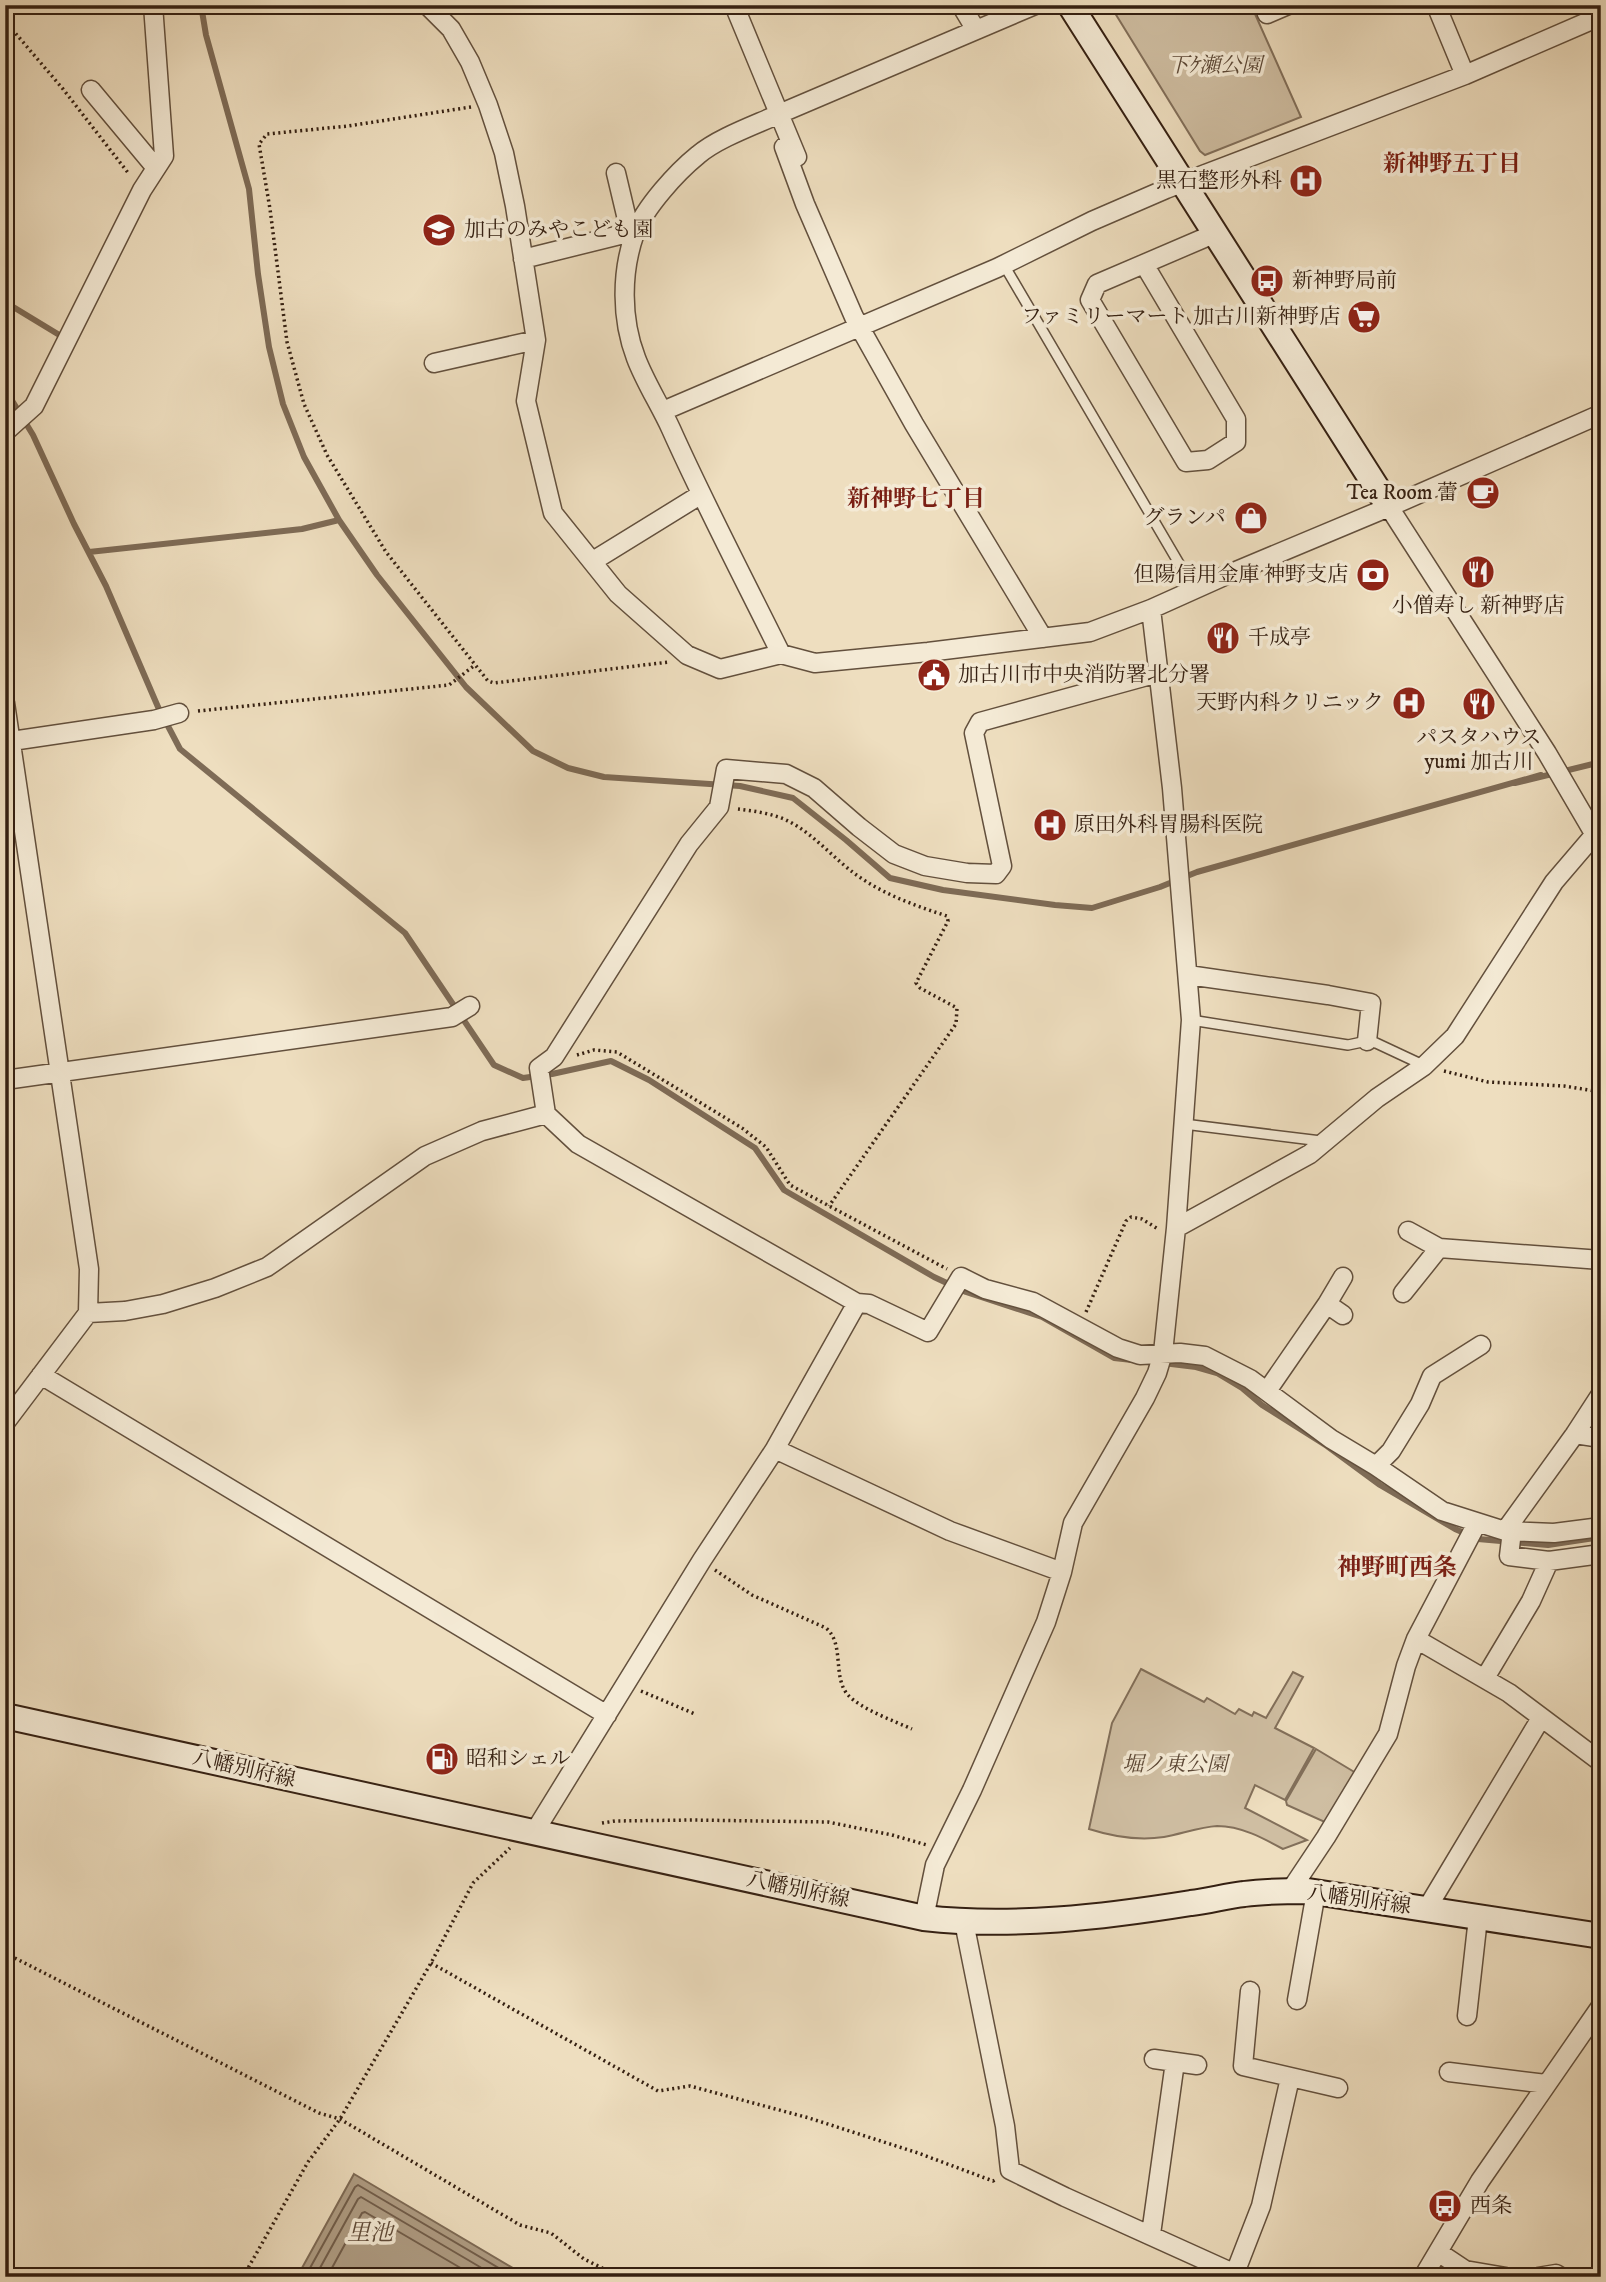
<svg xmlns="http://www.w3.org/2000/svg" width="1606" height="2282" font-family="'IM FELL DW Pica','Noto Serif JP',serif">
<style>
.green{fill:#cfbea2;stroke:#826f5a;stroke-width:2}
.water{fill:#af9d84;stroke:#7e6b56;stroke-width:2}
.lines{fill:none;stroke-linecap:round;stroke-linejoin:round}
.shore{stroke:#725e4b;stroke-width:2}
.stream{stroke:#7e6b56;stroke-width:6}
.lane-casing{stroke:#63503d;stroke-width:12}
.street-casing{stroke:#63503d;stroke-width:21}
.secondary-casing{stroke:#352012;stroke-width:28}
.path{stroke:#352012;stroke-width:3.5;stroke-dasharray:2 3.5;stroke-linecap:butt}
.lane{stroke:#f4ead5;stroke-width:9}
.street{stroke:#f4ead5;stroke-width:18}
.secondary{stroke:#f4ead5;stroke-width:24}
.labels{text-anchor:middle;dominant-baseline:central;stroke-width:7;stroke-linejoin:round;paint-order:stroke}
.park-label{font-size:21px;font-style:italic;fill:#5c4836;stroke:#f4ead5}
.poi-label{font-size:21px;fill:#352012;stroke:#f4ead5;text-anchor:start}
.street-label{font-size:21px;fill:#352012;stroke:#f4ead5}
.neighbourhood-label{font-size:23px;font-weight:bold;fill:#7a1f14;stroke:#f4ead5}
.water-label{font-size:23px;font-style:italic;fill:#604c3a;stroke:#f4ead5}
.quarter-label{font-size:24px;font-weight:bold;fill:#7a1f14;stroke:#f4ead5}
</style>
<rect width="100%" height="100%" fill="#eedebf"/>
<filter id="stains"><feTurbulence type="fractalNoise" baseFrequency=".00286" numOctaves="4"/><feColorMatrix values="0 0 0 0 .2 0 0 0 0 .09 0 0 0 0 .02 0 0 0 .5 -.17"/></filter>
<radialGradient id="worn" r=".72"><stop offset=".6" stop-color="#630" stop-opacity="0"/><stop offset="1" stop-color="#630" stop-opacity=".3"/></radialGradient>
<!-- green -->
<path class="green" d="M1110,5H1251L1301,117L1205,155L1200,151Z
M1141,1669L1204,1702L1207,1698L1235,1714L1239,1709L1252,1716L1254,1712L1266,1718L1293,1672L1303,1677L1275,1728L1314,1748L1285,1800L1255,1785L1245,1808L1307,1840L1283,1849C1263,1838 1241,1826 1217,1826C1200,1827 1181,1834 1164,1837C1138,1841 1114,1837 1089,1829L1112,1723Z
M1316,1749L1356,1773L1327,1823L1287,1805L1286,1801Z"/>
<!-- water -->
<path class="water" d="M354,2174L528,2277H297Z"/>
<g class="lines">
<!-- shore -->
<path class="shore" d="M305,2277L355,2187L358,2185L514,2277
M315,2277L358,2199L361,2197L497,2277
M327,2277L362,2213L365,2212L476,2277"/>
<!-- stream -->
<path class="stream" d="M201,5L206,35L249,189L258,274L269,347L283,404L304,457L339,520L377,575L466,687L533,751L568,768L604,777L740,786L793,798L846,840L890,878L943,890L1055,905L1092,908L1160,887L1197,872L1541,775L1515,783L1601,762
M5,302L61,336
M5,389L33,435L74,524L106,586L158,707L180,749L405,933L494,1065L523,1078L552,1074L611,1061L649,1080L755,1148L784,1190L934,1277L966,1292L1042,1317L1114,1358L1132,1360
M89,552L302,529L339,520
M1163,1363L1196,1367L1217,1373L1242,1388L1262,1405L1327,1446L1380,1485L1455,1529L1478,1539L1548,1545L1601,1537"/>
<defs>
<path id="lane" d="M1004,265L1194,589
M1191,1020L1348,1045L1367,1041L1376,1043L1423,1065
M1184,1124L1321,1141"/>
<path id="street" d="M427,5L451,29L470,62L488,105L504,153L515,206L536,340L526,401L553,513L618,594L687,655L720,669L781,654L815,663L928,652L1090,632L1151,609L1229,574L1389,507L1601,414
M734,5L797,157
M961,5L976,30
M1264,5L1267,14L1288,5
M1436,5L1465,75
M91,90L156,168
M784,147L805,204L854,317L914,424L1043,638
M616,173L630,232
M523,259L636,231
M1144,264L1236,419V442L1208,460L1186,462L1090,300L1097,284L1216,233
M434,363L536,340
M663,411L997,268L1092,221L1166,189L1465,75L1601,16
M5,432L34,406L142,190L164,156L153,5
M1389,507L1547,753L1599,842
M593,561L700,495
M781,654C744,579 705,505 671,429C660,405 645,382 636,358C621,319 621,272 635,233C645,207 677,172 698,155C718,138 755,125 779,114L1035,5
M1158,673L980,722L974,733L1002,866L996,874L967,873L925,866L894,854L859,827L814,788L786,774L726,769L719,807L689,844L554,1057L539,1068L546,1114L578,1144L857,1303L869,1304L928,1332L961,1277L985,1289L1033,1302L1118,1348L1140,1355L1180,1353L1205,1356L1250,1379L1331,1439L1376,1466L1442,1511L1505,1531L1554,1533L1601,1527
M5,703L89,1269L88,1313L5,1423
M5,742L154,720L179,713
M1188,975L1328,995L1371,1003L1367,1041
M5,1080L452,1017L470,1006
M1176,1228L1310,1154L1377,1098L1424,1066L1455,1036L1554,882L1601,827
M1408,1231L1439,1248
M1403,1293L1439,1248L1601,1260
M1327,1304L1343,1315
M88,1313L125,1311L163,1304L215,1288L267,1267L425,1156L482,1131L546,1114
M41,1375L607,1715
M1267,1391L1327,1304L1343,1277
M1575,1434L1601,1438
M775,1449L857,1303
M1376,1466L1391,1451L1420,1404L1432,1376L1481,1345
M1505,1531L1575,1434L1601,1394
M1512,1531L1509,1556L1549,1561L1601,1554
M1416,1639L1509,1693L1601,1762
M1485,1678L1531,1601L1549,1561
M535,1831L702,1560L775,1449L950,1531L1062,1572
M1290,1891L1326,1837L1388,1734L1406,1666L1416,1639L1477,1523
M1426,1910L1541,1718
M924,1918L935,1865L972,1790L1046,1622L1062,1572L1073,1523L1145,1398L1157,1373L1163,1353L1176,1228L1191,1020L1172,788L1151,609
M964,1922L1005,2126L1010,2170L1065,2197L1242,2277
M1250,1991L1243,2066L1338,2088
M1297,2000L1316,1892
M1467,2016L1478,1918
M1154,2059L1197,2065
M1449,2072L1546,2084
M1151,2234L1175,2062
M1438,2252L1465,2270L1506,2277
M1235,2273L1261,2206L1290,2078
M1423,2277L1480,2181L1601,2006
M1538,2277L1556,2274L1561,2277"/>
<path id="secondary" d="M1070,5L1389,507
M5,1716L924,1918C1012,1928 1104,1917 1191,1903C1209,1901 1226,1896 1244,1894C1265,1891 1286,1891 1308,1891L1601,1936"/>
</defs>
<!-- lane casing -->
<use href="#lane" class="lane-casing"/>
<!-- street casing -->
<use href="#street" class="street-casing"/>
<!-- secondary casing -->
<use href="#secondary" class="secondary-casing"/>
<!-- path -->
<path class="path" d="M5,21L63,89L129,174
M471,107L348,126L267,134L259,144L270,209L287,342L304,404L327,455L386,552L488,681L494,683L669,662
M198,711L449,685L475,665
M738,809C755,811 775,814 790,822C816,836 835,860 858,876C885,895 916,906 947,916L948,921L916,983L920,988L957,1008L956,1024L829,1206
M577,1055L594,1050L617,1052L742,1128L766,1147L790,1185L947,1269
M1444,1071L1488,1082L1564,1086L1601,1092
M1086,1312L1126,1221L1131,1217L1142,1219L1158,1229
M715,1570L752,1595L826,1628C845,1644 832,1677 848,1695C861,1709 894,1721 912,1729
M641,1691L695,1714
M5,1760L11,1741
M602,1823L615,1821L692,1820L828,1822L892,1835L927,1845
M5,1953L319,2113L340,2119L520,2225L551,2233L584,2259L620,2277
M431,1963L658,2091L690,2086L809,2118L918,2153L993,2181L995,2180
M243,2277L308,2162L340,2119L431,1963L473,1883L510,1848"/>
<!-- lane -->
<use href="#lane" class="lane"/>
<!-- street -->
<use href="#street" class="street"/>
<!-- secondary -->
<use href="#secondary" class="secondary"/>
</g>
<!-- icons -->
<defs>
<symbol id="hospital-disc" viewBox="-11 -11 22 22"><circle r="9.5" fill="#8f2418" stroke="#f4ead5"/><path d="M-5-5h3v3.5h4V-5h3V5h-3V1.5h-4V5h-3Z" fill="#fff"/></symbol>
<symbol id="school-disc" viewBox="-11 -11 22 22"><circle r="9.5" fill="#8f2418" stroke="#f4ead5"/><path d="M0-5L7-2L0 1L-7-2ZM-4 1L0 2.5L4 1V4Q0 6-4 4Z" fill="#fff"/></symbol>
<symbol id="bus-disc" viewBox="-11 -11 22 22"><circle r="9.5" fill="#8f2418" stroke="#f4ead5"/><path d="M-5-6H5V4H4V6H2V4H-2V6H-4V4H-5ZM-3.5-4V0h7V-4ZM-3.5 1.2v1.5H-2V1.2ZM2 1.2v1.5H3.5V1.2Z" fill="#fff"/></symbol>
<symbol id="supermarket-disc" viewBox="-11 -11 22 22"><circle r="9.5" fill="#8f2418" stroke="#f4ead5"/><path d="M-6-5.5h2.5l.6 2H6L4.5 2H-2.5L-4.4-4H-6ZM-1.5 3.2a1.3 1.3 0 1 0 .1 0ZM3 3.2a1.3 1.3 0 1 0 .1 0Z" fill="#fff"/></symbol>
<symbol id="cafe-disc" viewBox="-11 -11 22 22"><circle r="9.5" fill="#8f2418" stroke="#f4ead5"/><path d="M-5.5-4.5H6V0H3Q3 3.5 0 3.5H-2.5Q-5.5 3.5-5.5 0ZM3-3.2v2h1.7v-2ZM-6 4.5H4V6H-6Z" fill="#fff"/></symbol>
<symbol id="shop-disc" viewBox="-11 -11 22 22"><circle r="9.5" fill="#8f2418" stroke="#f4ead5"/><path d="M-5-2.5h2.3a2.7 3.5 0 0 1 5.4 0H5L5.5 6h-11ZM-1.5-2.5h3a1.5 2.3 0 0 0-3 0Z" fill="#fff"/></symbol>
<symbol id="restaurant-disc" viewBox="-11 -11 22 22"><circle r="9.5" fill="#8f2418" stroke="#f4ead5"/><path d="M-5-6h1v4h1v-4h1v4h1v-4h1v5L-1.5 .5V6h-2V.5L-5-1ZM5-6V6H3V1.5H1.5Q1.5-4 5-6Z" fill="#fff"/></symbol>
<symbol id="bank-disc" viewBox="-11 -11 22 22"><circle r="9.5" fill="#8f2418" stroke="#f4ead5"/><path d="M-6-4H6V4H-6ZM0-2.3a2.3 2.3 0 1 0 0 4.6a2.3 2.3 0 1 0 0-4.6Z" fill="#fff"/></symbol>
<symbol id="civic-disc" viewBox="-11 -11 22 22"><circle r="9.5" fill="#8f2418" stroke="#f4ead5"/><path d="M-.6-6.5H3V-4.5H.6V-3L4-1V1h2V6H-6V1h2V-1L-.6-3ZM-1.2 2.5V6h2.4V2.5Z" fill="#fff"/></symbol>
<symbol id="fuel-disc" viewBox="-11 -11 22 22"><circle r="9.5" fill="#8f2418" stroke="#f4ead5"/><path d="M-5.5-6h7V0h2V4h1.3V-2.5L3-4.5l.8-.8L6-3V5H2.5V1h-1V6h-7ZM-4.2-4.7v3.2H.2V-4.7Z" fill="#fff"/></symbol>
</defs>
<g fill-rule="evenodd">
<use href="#hospital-disc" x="1287" y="162" width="38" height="38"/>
<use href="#school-disc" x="420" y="211" width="38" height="38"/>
<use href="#bus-disc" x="1248" y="262" width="38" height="38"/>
<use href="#supermarket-disc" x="1345" y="298" width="38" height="38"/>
<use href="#cafe-disc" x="1464" y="474" width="38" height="38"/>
<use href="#shop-disc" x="1232" y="499" width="38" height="38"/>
<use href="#restaurant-disc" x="1459" y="553" width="38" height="38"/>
<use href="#bank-disc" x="1354" y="556" width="38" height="38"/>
<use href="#restaurant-disc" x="1204" y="619" width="38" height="38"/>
<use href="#civic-disc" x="915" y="656" width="38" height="38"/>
<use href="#hospital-disc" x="1390" y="684" width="38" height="38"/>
<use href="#restaurant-disc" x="1460" y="685" width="38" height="38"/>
<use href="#hospital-disc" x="1031" y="806" width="38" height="38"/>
<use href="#fuel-disc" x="423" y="1740" width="38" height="38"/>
<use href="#bus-disc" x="1426" y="2187" width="38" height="38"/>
</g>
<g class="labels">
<!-- park labels -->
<g class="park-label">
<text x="1215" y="66">下ｹ瀬公園</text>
<text x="1175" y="1765">堀ノ東公園</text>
</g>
<!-- poi labels -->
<g class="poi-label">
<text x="1282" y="181" text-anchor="end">黒石整形外科</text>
<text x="464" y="230">加古のみやこども園</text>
<text x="1292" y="281">新神野局前</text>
<text x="1340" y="317" text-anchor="end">ファミリーマート 加古川新神野店</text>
<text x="1458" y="493" text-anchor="end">Tea Room 蕾</text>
<text x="1226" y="518" text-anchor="end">グランパ</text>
<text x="1348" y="575" text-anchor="end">但陽信用金庫 神野支店</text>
<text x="1478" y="606" text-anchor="middle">小僧寿し 新神野店</text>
<text x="1248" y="638">千成亭</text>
<text x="958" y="675">加古川市中央消防署北分署</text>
<text x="1384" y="703" text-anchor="end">天野内科クリニック</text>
<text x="1479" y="738" text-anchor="middle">パスタハウス<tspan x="1479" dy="24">yumi 加古川</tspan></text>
<text x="1074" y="825">原田外科胃腸科医院</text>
<text x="466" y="1759">昭和シェル</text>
<text x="1470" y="2206">西条</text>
</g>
<!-- street labels -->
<g class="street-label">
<text transform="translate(244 1769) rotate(13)">八幡別府線</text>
<text transform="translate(798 1890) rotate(12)">八幡別府線</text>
<text transform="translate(1359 1900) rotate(8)">八幡別府線</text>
</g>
<!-- neighbourhood labels -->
<g class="neighbourhood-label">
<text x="1452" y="164">新神野五丁目</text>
<text x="916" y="499">新神野七丁目</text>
</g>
<!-- water labels -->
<g class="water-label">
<text x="370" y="2233">里池</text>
</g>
<!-- quarter labels -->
<g class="quarter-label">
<text x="1397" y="1568">神野町西条</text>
</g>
</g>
<!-- margin -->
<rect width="1606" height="2282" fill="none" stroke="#eedebf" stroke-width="28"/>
<rect x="7" y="7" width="1592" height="2268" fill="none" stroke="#352012" stroke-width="3.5"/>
<rect x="14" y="14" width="1578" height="2254" fill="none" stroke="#352012" stroke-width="2"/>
<rect width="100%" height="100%" filter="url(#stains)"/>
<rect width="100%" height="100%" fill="url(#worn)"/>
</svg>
